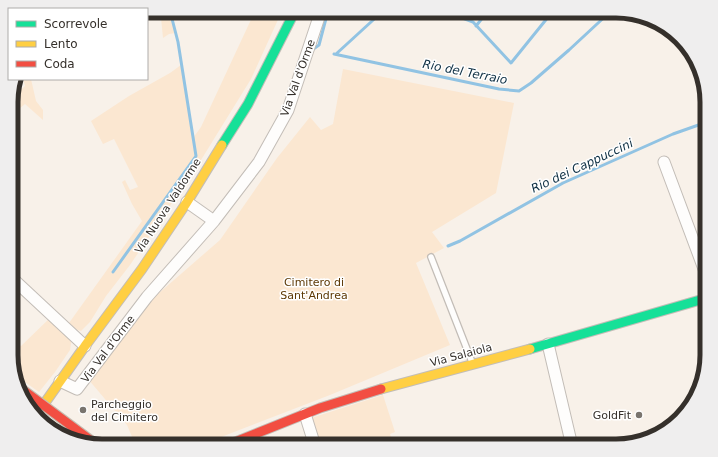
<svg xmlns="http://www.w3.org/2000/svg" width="718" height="457" font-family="'DejaVu Sans',sans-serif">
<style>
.green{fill:#fbe7d1}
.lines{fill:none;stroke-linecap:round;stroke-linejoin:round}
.stream{stroke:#91c3e3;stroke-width:3}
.lane-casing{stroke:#c3bdb7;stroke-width:8}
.street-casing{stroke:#c3bdb7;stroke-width:13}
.fast-casing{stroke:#c3bdb7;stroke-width:11}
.slow-casing{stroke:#c3bdb7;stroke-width:11}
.jam-casing{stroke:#c3bdb7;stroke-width:11}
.lane{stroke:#fefdfc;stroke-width:5.5}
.street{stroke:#fefdfc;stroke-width:11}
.fast{stroke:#16e098;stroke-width:9}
.slow{stroke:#ffcf43;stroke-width:9}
.jam{stroke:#f24e42;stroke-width:9}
.jam-bridge-casing{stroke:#c5bcb0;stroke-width:11;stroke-linecap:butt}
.jam-bridge{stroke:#f24e42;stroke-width:9}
.poi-dot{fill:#79746e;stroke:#fff;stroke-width:1.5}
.labels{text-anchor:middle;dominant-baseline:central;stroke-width:3;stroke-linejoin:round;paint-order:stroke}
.street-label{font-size:11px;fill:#35302b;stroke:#fff}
.park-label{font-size:11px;fill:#5d3905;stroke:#fff}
.poi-label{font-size:11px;fill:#35302b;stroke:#fff;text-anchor:start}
.water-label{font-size:12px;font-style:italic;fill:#0e2f43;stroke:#fff}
.rim{fill:none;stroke:#35302b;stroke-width:5}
</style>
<rect width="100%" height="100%" fill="#f8f1e9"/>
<!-- green -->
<path class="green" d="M157,11H174L171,15L176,33L169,34L163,38L161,18Z
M255,11H282L251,79L201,160L130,265L106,296L90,322L81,331L75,329L69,323L142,221L132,204L122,182L125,180L130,190L138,187L114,139L103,144L91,121L129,96L170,73L181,65L193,138L201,127Z
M343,69L514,103L496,193L432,232L444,248L416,263L450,345L330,395L198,446H136L127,425L88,379L151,300L220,240L277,158L310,117L321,130L333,124Z
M23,79H31L36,101L43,110V120L25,104L19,109L12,116V98L25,86Z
M52,316L72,338L70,350L55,372L39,392L15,375L12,366V339L21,346Z
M383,395L395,432L390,434L394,446H320L311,418Z"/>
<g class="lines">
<!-- stream -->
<path class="stream" d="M444,11L473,22L511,63L553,11
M476,26L488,11
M312,50L319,45L328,11
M334,54L499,89L519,91L531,83L569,50L611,11
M336,54L383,11
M448,246L460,241L563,183L673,134L707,122
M113,272L196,156L178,42L170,11"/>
<defs>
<path id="lane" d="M431,257L472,362"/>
<path id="street" d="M664,162L707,277
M187,202L214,221
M12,278L85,346
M548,344L572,446
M60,381L77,389L147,297L214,221L259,162L288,110L321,11
M305,414L315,446"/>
<path id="fast" d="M222,145L248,104L291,19L294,11
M530,349L707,298"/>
<path id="slow" d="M381,389L530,349
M37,414L85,346L142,269L187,202L222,145"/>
<path id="jam" d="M41,420L59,433
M225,446L320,408L381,389"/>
</defs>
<!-- lane casing -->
<use href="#lane" class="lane-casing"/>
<!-- street casing -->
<use href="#street" class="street-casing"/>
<!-- fast casing -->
<use href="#fast" class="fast-casing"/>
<!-- slow casing -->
<use href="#slow" class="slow-casing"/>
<!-- jam casing -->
<use href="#jam" class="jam-casing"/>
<!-- lane -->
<use href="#lane" class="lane"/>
<!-- street -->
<use href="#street" class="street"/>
<!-- fast -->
<use href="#fast" class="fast"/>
<!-- slow -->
<use href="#slow" class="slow"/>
<!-- jam -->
<use href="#jam" class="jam"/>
<defs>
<path id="jam-bridge" d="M19,387L97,445"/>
</defs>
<!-- jam-bridge casing -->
<use href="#jam-bridge" class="jam-bridge-casing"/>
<!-- jam-bridge -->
<use href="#jam-bridge" class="jam-bridge"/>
</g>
<!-- markers -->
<g class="poi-dot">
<circle cx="83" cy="410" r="4"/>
<circle cx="639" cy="415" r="4"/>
</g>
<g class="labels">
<!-- street labels -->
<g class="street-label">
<text transform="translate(298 78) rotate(-70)">Via Val d'Orme</text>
<text transform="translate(168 206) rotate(-57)">Via Nuova Valdorme</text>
<text transform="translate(108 349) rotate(-53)">Via Val d'Orme</text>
<text transform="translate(461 355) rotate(-15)">Via Salaiola</text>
</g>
<!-- park labels -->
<g class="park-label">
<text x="314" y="282">Cimitero di<tspan x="314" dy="13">Sant'Andrea</tspan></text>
</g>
<!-- poi labels -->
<g class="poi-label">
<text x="91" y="404">Parcheggio<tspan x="91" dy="13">del Cimitero</tspan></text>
<text x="631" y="415" text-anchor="end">GoldFit</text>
</g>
<!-- water labels -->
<g class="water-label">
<text transform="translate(465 72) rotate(11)">Rio del Terraio</text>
<text transform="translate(582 166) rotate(-25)">Rio dei Cappuccini</text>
</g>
</g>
<!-- crop -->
<path d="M0 0H718V457H0ZM102 18H616A84 84 0 0 1 700 102V355A84 84 0 0 1 616 439H102A84 84 0 0 1 18 355V102A84 84 0 0 1 102 18Z" fill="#efeeee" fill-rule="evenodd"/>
<path class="rim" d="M102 18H616A84 84 0 0 1 700 102V355A84 84 0 0 1 616 439H102A84 84 0 0 1 18 355V102A84 84 0 0 1 102 18Z"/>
<!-- legend -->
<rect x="8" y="8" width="140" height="72" fill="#ffffff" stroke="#aeacaa"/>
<rect x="16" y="21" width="20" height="6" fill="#16e098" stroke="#aeacaa"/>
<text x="44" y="28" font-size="12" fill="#35302b">Scorrevole</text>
<rect x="16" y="41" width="20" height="6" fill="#ffcf43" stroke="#aeacaa"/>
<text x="44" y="48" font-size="12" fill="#35302b">Lento</text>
<rect x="16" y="61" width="20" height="6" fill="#f24e42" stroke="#aeacaa"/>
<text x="44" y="68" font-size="12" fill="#35302b">Coda</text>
</svg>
